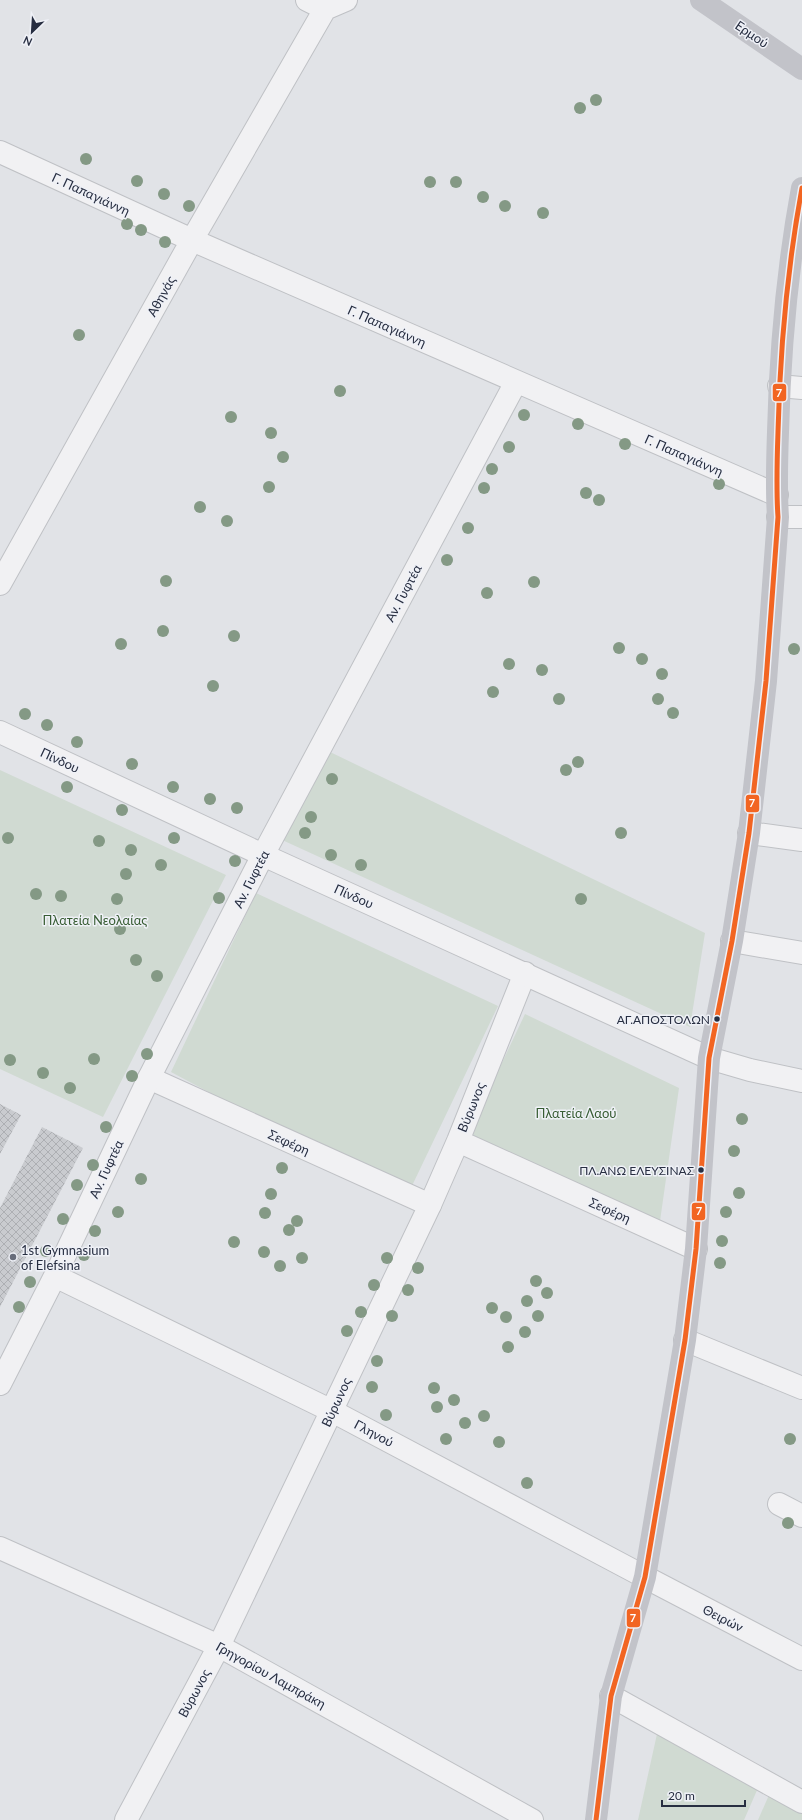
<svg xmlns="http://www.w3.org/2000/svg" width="802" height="1820" font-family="Lato,sans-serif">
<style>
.green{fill:#d0dad2}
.building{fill:url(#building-cross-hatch)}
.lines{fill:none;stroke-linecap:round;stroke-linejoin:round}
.pedestrian-casing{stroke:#bfc1c5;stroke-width:24}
.minor-casing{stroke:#bfc1c5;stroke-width:24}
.tertiary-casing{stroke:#bfc1c5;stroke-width:24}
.pedestrian{stroke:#f1f1f3;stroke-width:22}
.minor{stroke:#f1f1f3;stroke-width:22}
.tertiary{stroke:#f1f1f3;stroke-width:22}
.secondary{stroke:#c2c3c9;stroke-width:22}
.bus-1-casing{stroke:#eff1f7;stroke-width:8}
.bus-1{stroke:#f26522;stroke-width:5}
.tree{fill:#849985}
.bus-dot{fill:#272e41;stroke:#eff1f7;stroke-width:1.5}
.poi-dot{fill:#686d7b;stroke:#eff1f7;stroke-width:1.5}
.labels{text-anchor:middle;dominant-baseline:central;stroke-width:3;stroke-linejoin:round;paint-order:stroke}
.bus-label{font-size:12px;fill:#272e41;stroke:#eff1f7;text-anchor:end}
.street-label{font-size:13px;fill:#272e41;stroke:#eff1f7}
.park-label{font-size:13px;fill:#385d34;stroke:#eff1f7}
.poi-label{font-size:13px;fill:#272e41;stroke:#eff1f7;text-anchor:start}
.line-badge{stroke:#eff1f7;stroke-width:1.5}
.badge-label{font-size:11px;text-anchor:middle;font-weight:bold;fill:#fff}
</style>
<defs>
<pattern id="building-cross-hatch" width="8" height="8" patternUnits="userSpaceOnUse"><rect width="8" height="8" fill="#c9cbcf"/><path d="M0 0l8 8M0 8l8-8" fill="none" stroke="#adafb3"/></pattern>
</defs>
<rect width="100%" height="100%" fill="#e1e3e7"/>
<!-- green -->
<path class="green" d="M328,751L705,933L690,1027L280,839Z
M0,770L226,875L103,1117L0,1069Z
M256,893L498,1006L410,1190L263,1121L171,1072Z
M525,1014L679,1088L659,1228L467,1137Z
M657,1734L758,1788L744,1820H638Z
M769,1795L802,1814V1820H758Z"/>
<!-- building -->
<path class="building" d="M0,1104L21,1115L0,1154Z
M42,1127L83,1148L0,1307V1208Z"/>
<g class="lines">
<defs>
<path id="pedestrian" d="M149,1078L430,1205"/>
<path id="minor" d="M307,0L325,9
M325,9L346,0
M0,152L192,240L777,495
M779,386L802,388
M778,517H802
M0,584L192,240L325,9
M749,833L802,840
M732,941L802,953
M458,1141L696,1249
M55,1276L332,1411L645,1577
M685,1340L802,1388
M0,1384L55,1276L149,1078L263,855L516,382
M779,1504L802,1516
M0,1548L219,1646L532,1820
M611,1696L802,1802
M126,1820L219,1646L430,1205L458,1141L525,973"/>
<path id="tertiary" d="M0,732L263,855L709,1058L750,1070L802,1081
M645,1577L802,1659"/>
</defs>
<!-- pedestrian casing -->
<use href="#pedestrian" class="pedestrian-casing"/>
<!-- minor casing -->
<use href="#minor" class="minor-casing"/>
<!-- tertiary casing -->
<use href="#tertiary" class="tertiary-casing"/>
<!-- pedestrian -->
<use href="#pedestrian" class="pedestrian"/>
<!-- minor -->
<use href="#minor" class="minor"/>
<!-- tertiary -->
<use href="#tertiary" class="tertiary"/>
<!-- secondary -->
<path class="secondary" d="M701,0L802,69
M596,1820L611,1696L645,1577L685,1340L696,1249L709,1058L732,941L749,833L766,681L778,517C776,489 777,460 778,432C780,350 787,269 802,188"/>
<defs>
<path id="bus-1" d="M596,1820L611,1696L645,1577L685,1340L696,1249L709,1058L732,941L749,833L766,681L778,517C776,489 777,460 778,432C780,350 787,269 802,188"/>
</defs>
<!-- bus-1 casing -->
<use href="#bus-1" class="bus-1-casing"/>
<!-- bus-1 -->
<use href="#bus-1" class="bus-1"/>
</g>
<!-- trees -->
<g class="tree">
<circle cx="596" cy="100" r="6"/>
<circle cx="580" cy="108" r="6"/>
<circle cx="86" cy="159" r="6"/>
<circle cx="137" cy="181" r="6"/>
<circle cx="430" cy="182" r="6"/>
<circle cx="456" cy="182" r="6"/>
<circle cx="164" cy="194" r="6"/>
<circle cx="483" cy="197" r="6"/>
<circle cx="189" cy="206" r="6"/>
<circle cx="505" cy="206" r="6"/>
<circle cx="543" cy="213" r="6"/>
<circle cx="127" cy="224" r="6"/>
<circle cx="141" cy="230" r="6"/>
<circle cx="165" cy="242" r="6"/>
<circle cx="79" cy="335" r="6"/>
<circle cx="340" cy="391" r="6"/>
<circle cx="524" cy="415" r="6"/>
<circle cx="231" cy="417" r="6"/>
<circle cx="578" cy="424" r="6"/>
<circle cx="271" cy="433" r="6"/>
<circle cx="625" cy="444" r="6"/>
<circle cx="509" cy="447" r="6"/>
<circle cx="283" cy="457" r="6"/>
<circle cx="492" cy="469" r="6"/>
<circle cx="719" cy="484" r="6"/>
<circle cx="269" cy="487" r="6"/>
<circle cx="484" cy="488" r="6"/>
<circle cx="586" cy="493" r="6"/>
<circle cx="599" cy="500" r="6"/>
<circle cx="200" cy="507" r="6"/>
<circle cx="227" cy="521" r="6"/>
<circle cx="468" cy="528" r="6"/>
<circle cx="447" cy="560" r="6"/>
<circle cx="166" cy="581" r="6"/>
<circle cx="534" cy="582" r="6"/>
<circle cx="487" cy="593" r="6"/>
<circle cx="163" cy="631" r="6"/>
<circle cx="234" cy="636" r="6"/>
<circle cx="121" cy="644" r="6"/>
<circle cx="619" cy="648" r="6"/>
<circle cx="794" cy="649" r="6"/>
<circle cx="642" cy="659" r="6"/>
<circle cx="509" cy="664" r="6"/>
<circle cx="542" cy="670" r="6"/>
<circle cx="662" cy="674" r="6"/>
<circle cx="213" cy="686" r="6"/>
<circle cx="493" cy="692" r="6"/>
<circle cx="559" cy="699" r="6"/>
<circle cx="658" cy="699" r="6"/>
<circle cx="673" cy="713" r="6"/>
<circle cx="25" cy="714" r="6"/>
<circle cx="47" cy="725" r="6"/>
<circle cx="77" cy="742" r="6"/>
<circle cx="578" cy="762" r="6"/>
<circle cx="132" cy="764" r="6"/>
<circle cx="566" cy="770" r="6"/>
<circle cx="332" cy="779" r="6"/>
<circle cx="67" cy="787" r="6"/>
<circle cx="173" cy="787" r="6"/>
<circle cx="210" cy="799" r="6"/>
<circle cx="237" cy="808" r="6"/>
<circle cx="122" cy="810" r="6"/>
<circle cx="311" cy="817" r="6"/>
<circle cx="305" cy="833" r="6"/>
<circle cx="621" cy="833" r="6"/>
<circle cx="8" cy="838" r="6"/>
<circle cx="174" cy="838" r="6"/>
<circle cx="99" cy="841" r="6"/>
<circle cx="131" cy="850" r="6"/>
<circle cx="331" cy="855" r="6"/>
<circle cx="235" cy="861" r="6"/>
<circle cx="161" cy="865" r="6"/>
<circle cx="361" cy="865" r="6"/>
<circle cx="126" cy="874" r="6"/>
<circle cx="36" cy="894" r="6"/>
<circle cx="61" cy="896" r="6"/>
<circle cx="219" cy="898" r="6"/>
<circle cx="117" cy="899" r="6"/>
<circle cx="581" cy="899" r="6"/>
<circle cx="120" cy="929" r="6"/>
<circle cx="136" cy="960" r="6"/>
<circle cx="157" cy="976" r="6"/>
<circle cx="147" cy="1054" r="6"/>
<circle cx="94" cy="1059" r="6"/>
<circle cx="10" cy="1060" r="6"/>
<circle cx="43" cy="1073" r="6"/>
<circle cx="132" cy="1076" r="6"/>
<circle cx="70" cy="1088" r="6"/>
<circle cx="742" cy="1119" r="6"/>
<circle cx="106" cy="1127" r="6"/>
<circle cx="734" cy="1151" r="6"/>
<circle cx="93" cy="1165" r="6"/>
<circle cx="282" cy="1168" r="6"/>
<circle cx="141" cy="1179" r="6"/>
<circle cx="77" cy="1185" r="6"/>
<circle cx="739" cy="1193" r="6"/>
<circle cx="271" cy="1194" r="6"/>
<circle cx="118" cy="1212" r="6"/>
<circle cx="726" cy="1212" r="6"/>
<circle cx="265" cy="1213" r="6"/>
<circle cx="63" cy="1219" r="6"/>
<circle cx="297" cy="1221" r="6"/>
<circle cx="289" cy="1230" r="6"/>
<circle cx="95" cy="1231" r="6"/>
<circle cx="722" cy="1241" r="6"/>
<circle cx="234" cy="1242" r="6"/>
<circle cx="46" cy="1251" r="6"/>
<circle cx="264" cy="1252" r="6"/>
<circle cx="84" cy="1255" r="6"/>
<circle cx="302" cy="1258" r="6"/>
<circle cx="387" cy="1258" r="6"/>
<circle cx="720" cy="1263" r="6"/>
<circle cx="280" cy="1266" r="6"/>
<circle cx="418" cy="1268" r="6"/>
<circle cx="536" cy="1281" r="6"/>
<circle cx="30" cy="1282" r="6"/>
<circle cx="374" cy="1285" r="6"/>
<circle cx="408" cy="1290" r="6"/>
<circle cx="547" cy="1293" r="6"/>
<circle cx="527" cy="1301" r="6"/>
<circle cx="19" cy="1307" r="6"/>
<circle cx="492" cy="1308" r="6"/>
<circle cx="361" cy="1312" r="6"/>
<circle cx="392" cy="1316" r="6"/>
<circle cx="538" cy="1316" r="6"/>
<circle cx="506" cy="1317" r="6"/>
<circle cx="347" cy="1331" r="6"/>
<circle cx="525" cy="1332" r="6"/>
<circle cx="508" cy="1347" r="6"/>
<circle cx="377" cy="1361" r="6"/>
<circle cx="372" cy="1387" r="6"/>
<circle cx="434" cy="1388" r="6"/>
<circle cx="454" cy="1400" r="6"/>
<circle cx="437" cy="1407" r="6"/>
<circle cx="386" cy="1415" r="6"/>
<circle cx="484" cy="1416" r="6"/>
<circle cx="465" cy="1423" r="6"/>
<circle cx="446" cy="1439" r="6"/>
<circle cx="790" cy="1439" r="6"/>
<circle cx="499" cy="1442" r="6"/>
<circle cx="527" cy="1483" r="6"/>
<circle cx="788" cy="1523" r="6"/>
</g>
<!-- markers -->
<g class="bus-dot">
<circle cx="717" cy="1019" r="3.5"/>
<circle cx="701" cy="1170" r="3.5"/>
</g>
<circle class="poi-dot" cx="13" cy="1257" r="4"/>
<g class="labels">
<!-- bus labels -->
<g class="bus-label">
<text x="710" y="1019">ΑΓ.ΑΠΟΣΤΟΛΩΝ</text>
<text x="694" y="1170">ΠΛ.ΑΝΩ ΕΛΕΥΣΙΝΑΣ</text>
</g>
<!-- street labels -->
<g class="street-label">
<text transform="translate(752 34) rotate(34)">Ερμού</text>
<text transform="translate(91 194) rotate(25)">Γ. Παπαγιάννη</text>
<text transform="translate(161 296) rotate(-61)">Αθηνάς</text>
<text transform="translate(387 326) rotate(24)">Γ. Παπαγιάννη</text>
<text transform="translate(684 455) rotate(24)">Γ. Παπαγιάννη</text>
<text transform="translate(403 593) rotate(-62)">Αν. Γυφτέα</text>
<text transform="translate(60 760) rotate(25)">Πίνδου</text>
<text transform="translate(251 879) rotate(-63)">Αν. Γυφτέα</text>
<text transform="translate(354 896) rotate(24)">Πίνδου</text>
<text transform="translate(471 1107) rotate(-68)">Βύρωνος</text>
<text transform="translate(289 1142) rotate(24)">Σεφέρη</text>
<text transform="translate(106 1169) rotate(-65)">Αν. Γυφτέα</text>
<text transform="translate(610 1210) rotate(24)">Σεφέρη</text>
<text transform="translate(336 1402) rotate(-65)">Βύρωνος</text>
<text transform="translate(374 1433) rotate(28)">Γληνού</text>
<text transform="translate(723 1618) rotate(27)">Θειρών</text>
<text transform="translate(271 1675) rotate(29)">Γρηγορίου Λαμπράκη</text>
<text transform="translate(194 1693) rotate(-62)">Βύρωνος</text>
</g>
<!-- park labels -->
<g class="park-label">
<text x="95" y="920">Πλατεία Νεολαίας</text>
<text x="576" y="1113">Πλατεία Λαού</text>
</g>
<!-- poi labels -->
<g class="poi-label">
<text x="21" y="1250">1st Gymnasium<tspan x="21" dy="15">of Elefsina</tspan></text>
</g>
</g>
<g class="line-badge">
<rect x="772" y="383" width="15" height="19" rx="4" fill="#f26522"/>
<rect x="745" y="794" width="15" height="19" rx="4" fill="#f26522"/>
<rect x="691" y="1202" width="15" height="19" rx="4" fill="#f26522"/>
<rect x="626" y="1608" width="15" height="20" rx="4" fill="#f26522"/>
</g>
<g class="badge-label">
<text x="779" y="397">7</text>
<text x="752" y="807">7</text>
<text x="699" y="1215">7</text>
<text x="633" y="1622">7</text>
</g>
<!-- north arrow -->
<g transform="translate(32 32) rotate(205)" stroke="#eff1f7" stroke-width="3" paint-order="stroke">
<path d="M0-3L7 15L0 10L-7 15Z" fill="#272e41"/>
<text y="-6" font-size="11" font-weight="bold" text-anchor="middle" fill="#272e41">N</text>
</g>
<!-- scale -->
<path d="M662 1800v6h83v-6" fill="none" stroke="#272e41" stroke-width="2"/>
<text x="668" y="1800" font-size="12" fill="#272e41" stroke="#eff1f7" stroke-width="3" paint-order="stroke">20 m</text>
</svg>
